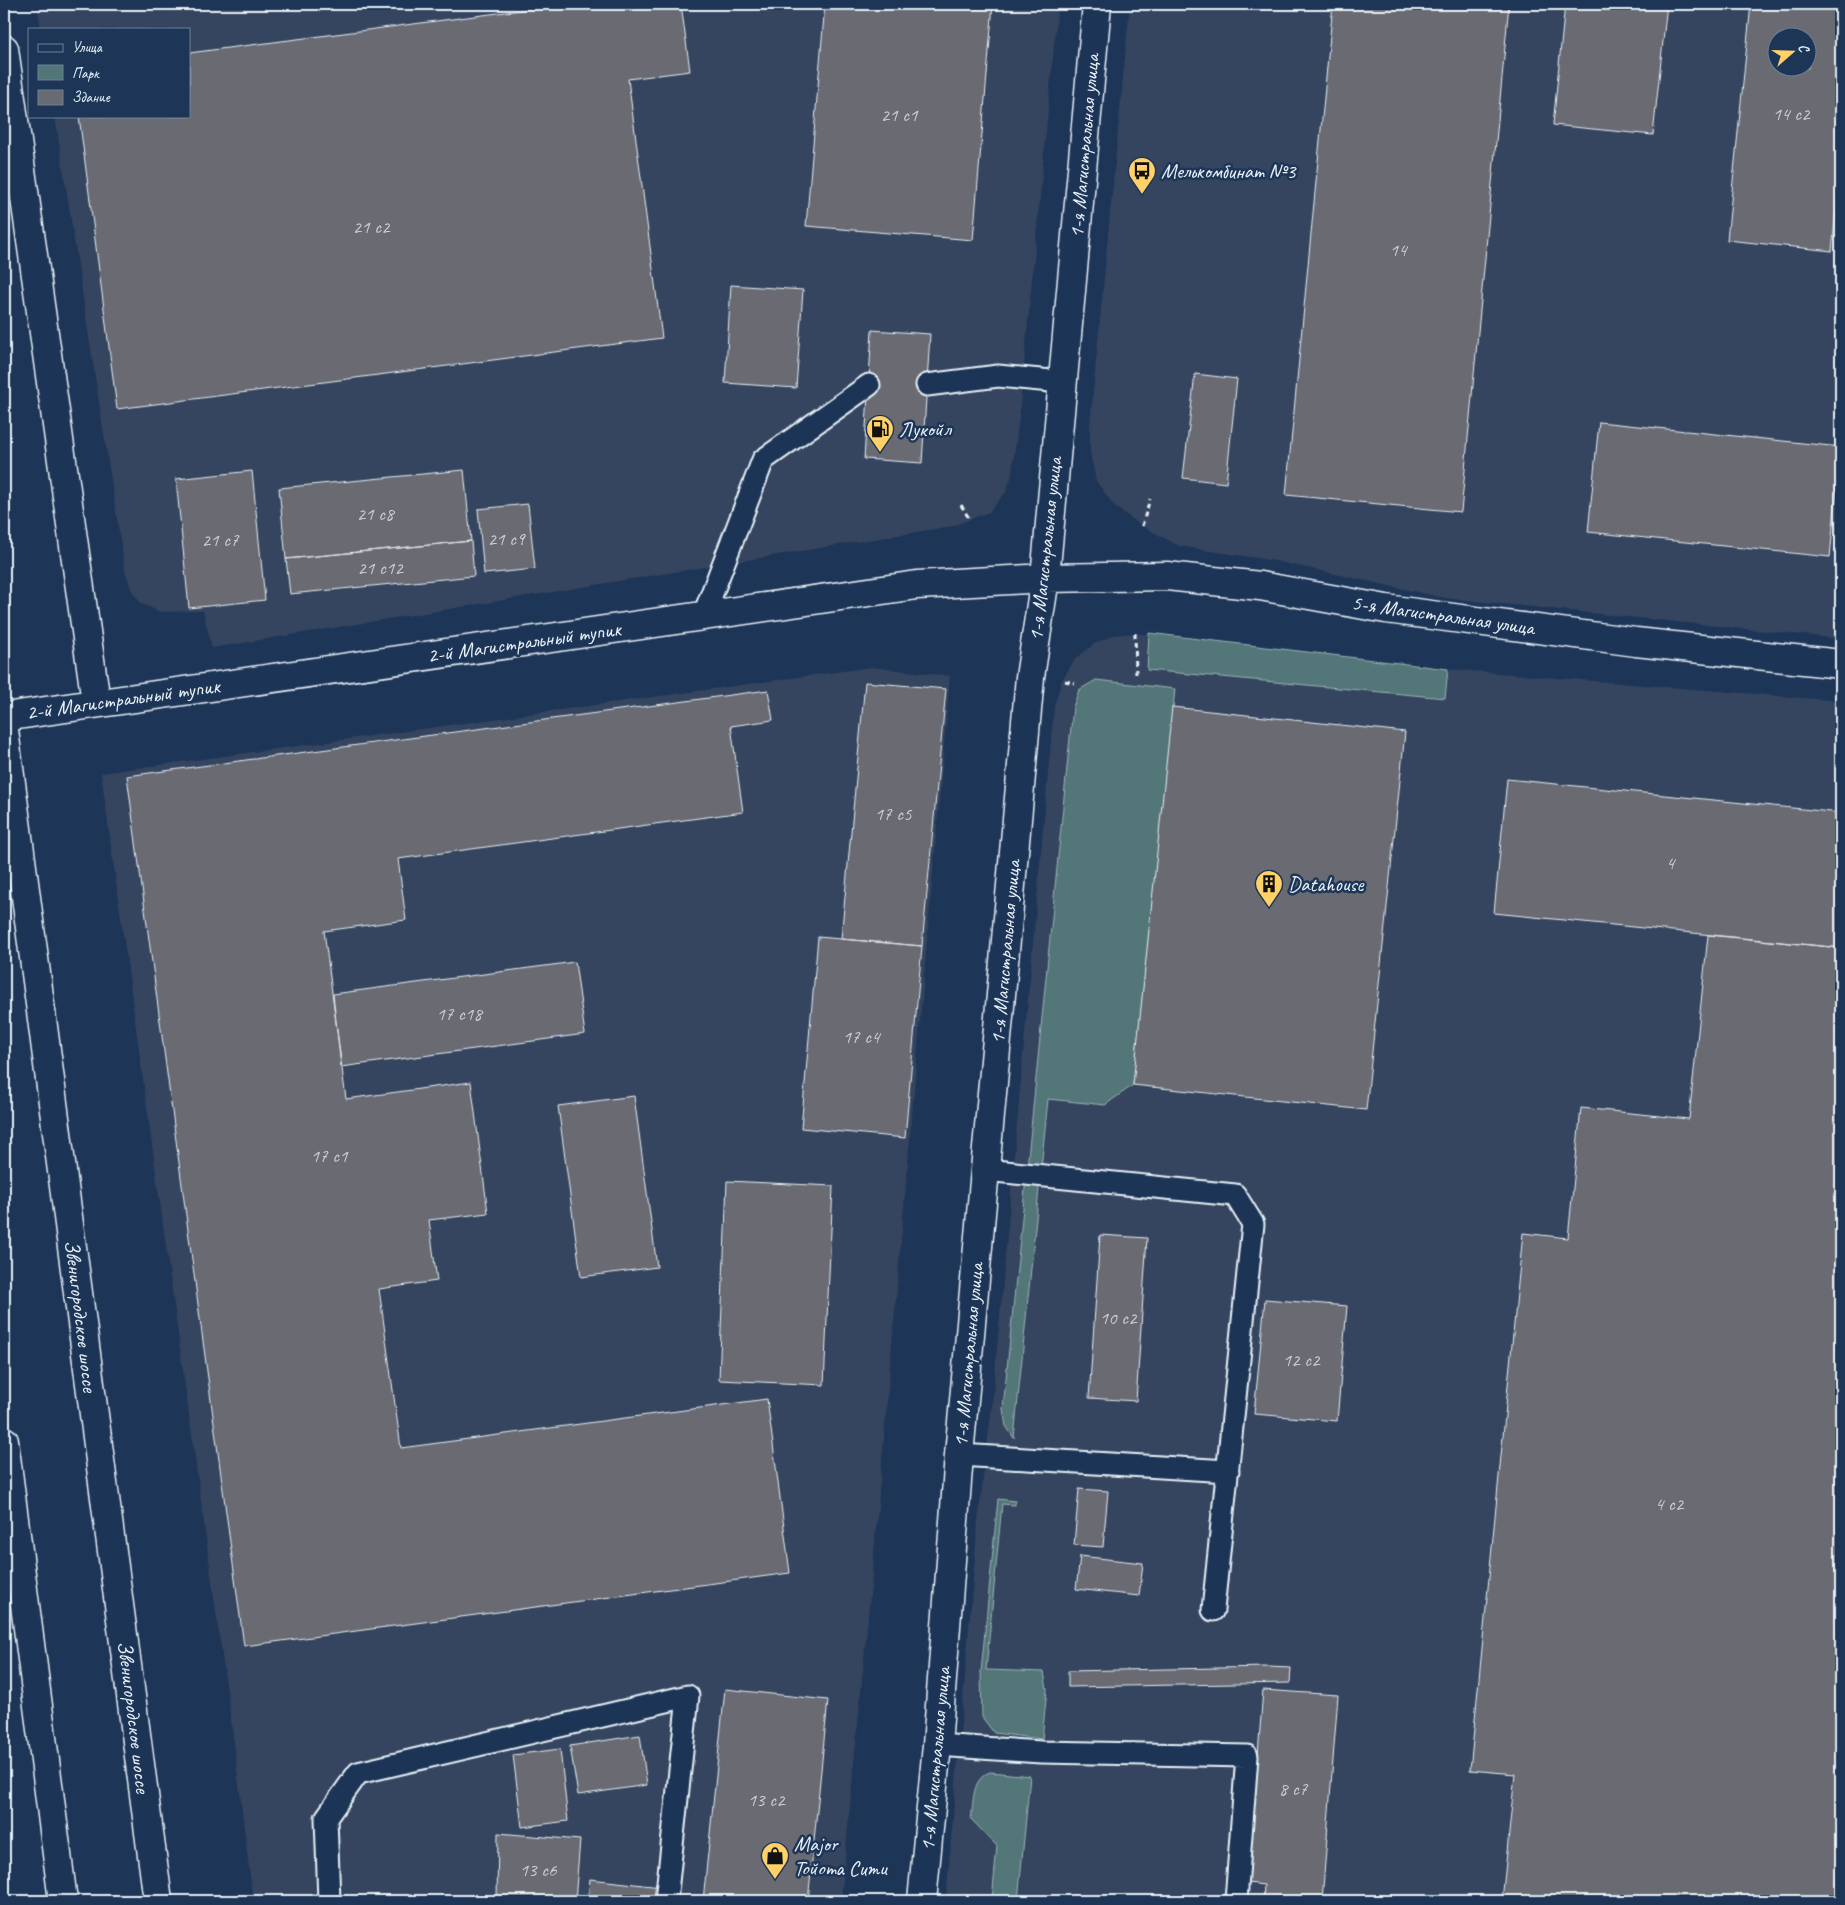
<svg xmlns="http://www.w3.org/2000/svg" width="1845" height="1905" font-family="Caveat,sans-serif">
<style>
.built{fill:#34455f;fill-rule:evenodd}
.green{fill:#527678;stroke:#9db4b8}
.building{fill:#696b72;stroke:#e8f1f8;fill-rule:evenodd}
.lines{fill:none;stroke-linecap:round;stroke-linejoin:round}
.lane-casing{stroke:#e8f1f8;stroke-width:25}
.secondary-casing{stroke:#e8f1f8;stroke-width:31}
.primary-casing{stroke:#e8f1f8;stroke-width:31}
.path{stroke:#e8f1f8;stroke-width:3;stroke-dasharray:5 4;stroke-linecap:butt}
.lane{stroke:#1d3557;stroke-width:21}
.secondary{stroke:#1d3557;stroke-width:28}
.primary{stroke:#1d3557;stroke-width:28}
.labels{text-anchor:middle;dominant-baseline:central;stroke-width:5;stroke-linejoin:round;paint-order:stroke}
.number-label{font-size:19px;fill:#c8d0d6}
.street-label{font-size:21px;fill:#e8f1f8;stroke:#1d3557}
.poi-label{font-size:21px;fill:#e8f1f8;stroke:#1d3557;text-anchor:start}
</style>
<rect width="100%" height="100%" fill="#1d3557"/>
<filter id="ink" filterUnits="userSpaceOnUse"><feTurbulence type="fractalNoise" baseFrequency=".02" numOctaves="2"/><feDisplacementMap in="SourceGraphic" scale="10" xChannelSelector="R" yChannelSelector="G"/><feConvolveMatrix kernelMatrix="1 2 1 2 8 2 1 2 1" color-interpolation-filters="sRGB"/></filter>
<g filter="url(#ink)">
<!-- built -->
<path class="built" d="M37,4H1058L1019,418L1011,478L1006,492L989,512L953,526L212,648L203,611L160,612L142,604L132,591L125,571L55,116H189V29H41Z
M1130,4H1841V639L1445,598L1275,561L1179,546L1142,526L1115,507L1096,481L1090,452V424ZM1778,38H1808V68H1778Z
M1135,633L1448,669L1841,701V1901H946L978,1520L992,1405L1054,706L1062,680L1075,659L1094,644L1114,635Z
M872,667L950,676L872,1575L841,1901H253L232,1728L101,773Z"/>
<!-- green -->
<path class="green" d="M1149,633L1448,669L1445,698L1147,670Z
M1096,680L1175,689L1133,1085L1105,1105L1048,1099L1014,1438L1006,1426L1003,1409L1073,707L1079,690Z
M998,1499L1015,1501V1505L1002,1504L986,1670L1044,1672L1047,1689L1042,1739L994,1733L982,1717L981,1672Z
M990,1772L1030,1776L1018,1901H992L997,1846L971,1819C974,1802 971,1779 990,1772Z"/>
<!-- building -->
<path class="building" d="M568,4H681L690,71L628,79L662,338L117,409L79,116H189V53Z
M825,4H993L973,240L806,226Z
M1333,4H1509L1461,512L1286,495Z
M1565,4H1667L1653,135L1553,125Z
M1751,4H1841V160L1832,251L1727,240ZM1778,38H1808V68H1778Z
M731,285L803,290L796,388L725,383Z
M872,330L930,334L922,463L864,459Z
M1195,374L1237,379L1226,483L1183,478Z
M1599,422L1841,447L1830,557L1588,532Z
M464,470L471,541L286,559L279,488Z
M252,471L265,600L189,608L176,479Z
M528,504L535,569L484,574L478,509Z
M471,541L474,576L290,594L286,559Z
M865,682L946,689L922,946L841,939Z
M768,690L773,720L731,726L743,812L398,859L406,920L324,931L346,1099L471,1082L488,1213L429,1220L437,1281L379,1289L401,1448L767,1399L790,1573L244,1646L127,776Z
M1172,707L1405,732L1366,1110L1133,1085Z
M1507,779L1841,813V948L1494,913Z
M1708,935L1841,948V1901H1502L1515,1774L1470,1770L1523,1233L1568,1238L1581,1108L1689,1119Z
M818,937L922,946L905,1138L801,1128Z
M575,962L585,1034L341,1067L333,994Z
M634,1096L657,1267L581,1277L558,1106Z
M727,1181L833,1186L824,1385L719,1380Z
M1100,1235L1147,1238L1136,1401L1089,1398Z
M1265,1299L1347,1306L1337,1421L1254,1414Z
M1079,1489L1108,1491L1103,1547L1074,1545Z
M1080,1556L1143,1563L1139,1596L1076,1589Z
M1268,1667L1291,1668L1290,1683L1068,1687V1671Z
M725,1689L828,1700L808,1901H703Z
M1263,1690L1338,1695L1322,1901H1263L1264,1885L1248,1883Z
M640,1735L647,1785L578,1795L570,1746Z
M560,1749L568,1821L522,1827L513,1755Z
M498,1833L580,1840L575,1901H497Z
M590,1879L661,1887L659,1901H588Z"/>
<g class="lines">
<defs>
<path id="lane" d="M927,385L998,376L1062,382
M703,617L763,460L869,385
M985,1170L1235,1195L1253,1224L1213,1610
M959,1455L1228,1471
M937,1745L1041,1752L1247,1756L1236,1901
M329,1901L326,1818L358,1773L688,1696L666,1901"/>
<path id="secondary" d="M4,49L96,702
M4,717L917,585L1045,578L1167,576L1260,586L1386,609L1636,642L1841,664
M922,1901L937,1745L959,1455L1030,677L1045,578L1097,4"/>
<path id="primary" d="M4,730L158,1901
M4,1441L63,1901"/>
</defs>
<!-- lane casing -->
<use href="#lane" class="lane-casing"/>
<!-- secondary casing -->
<use href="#secondary" class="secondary-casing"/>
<!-- primary casing -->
<use href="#primary" class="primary-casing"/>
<!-- path -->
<path class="path" d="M961,505L970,520
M1142,526L1150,499
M1135,633L1136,676
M1065,681L1075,683"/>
<!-- lane -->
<use href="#lane" class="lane"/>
<!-- secondary -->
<use href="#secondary" class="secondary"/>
<!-- primary -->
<use href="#primary" class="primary"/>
</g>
</g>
<!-- icons -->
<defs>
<symbol id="bus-pin" viewBox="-11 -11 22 30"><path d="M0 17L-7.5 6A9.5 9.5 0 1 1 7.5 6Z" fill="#ffd166" stroke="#1d3557"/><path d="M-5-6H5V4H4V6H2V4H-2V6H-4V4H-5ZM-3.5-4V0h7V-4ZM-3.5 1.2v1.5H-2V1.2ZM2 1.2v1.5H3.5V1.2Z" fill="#111"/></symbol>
<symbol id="fuel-pin" viewBox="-11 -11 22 30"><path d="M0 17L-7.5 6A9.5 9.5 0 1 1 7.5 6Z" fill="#ffd166" stroke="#1d3557"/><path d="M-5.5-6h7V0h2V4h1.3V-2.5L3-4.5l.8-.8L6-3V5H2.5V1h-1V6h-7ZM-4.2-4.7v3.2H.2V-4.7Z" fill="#111"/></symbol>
<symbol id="building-pin" viewBox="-11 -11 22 30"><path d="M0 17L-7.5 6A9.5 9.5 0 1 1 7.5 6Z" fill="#ffd166" stroke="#1d3557"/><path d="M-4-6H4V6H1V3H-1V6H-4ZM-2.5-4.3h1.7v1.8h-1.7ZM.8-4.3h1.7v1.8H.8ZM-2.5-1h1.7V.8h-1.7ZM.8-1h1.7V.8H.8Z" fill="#111"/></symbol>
<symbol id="shop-pin" viewBox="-11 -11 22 30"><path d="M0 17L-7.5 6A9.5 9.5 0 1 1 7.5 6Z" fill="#ffd166" stroke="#1d3557"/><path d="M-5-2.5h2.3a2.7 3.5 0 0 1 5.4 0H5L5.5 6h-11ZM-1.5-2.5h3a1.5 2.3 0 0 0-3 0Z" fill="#111"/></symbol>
</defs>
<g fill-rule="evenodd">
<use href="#bus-pin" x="1126" y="155" width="32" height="43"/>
<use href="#fuel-pin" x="864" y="413" width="32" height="43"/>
<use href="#building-pin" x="1253" y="868" width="32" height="43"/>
<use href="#shop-pin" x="759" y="1840" width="32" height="43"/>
</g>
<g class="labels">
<!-- number labels -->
<g class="number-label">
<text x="1791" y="114">14 с2</text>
<text x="899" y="115">21 с1</text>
<text x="371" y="227">21 с2</text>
<text x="1398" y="250">14</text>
<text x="375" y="514">21 с8</text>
<text x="506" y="539">21 с9</text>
<text x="220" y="540">21 с7</text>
<text x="380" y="568">21 с12</text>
<text x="893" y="814">17 с5</text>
<text x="1670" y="863">4</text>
<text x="459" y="1014">17 с18</text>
<text x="861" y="1037">17 с4</text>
<text x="329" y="1156">17 с1</text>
<text x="1118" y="1318">10 с2</text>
<text x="1301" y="1360">12 с2</text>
<text x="1669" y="1504">4 с2</text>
<text x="1293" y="1789">8 с7</text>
<text x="766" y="1800">13 с2</text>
<text x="538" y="1870">13 с6</text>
</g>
<!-- street labels -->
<g class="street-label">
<text transform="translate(1084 146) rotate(-85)">1-я Магистральная улица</text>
<text transform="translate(1045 549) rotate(-84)">1-я Магистральная улица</text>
<text transform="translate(1443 615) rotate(8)">5-я Магистральная улица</text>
<text transform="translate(524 642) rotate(-8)">2-й Магистральный тупик</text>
<text transform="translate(123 699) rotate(-8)">2-й Магистральный тупик</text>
<text transform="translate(1005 952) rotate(-85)">1-я Магистральная улица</text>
<text transform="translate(81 1316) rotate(83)">Звенигородское шоссе</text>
<text transform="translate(968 1355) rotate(-85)">1-я Магистральная улица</text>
<text transform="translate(134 1717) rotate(83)">Звенигородское шоссе</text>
<text transform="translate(935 1759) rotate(-85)">1-я Магистральная улица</text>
</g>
<!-- poi labels -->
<g class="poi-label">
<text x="1161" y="171">Мелькомбинат №3</text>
<text x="899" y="429">Лукойл</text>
<text x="1288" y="884">Datahouse</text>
<text x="794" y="1844">Major<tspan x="794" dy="24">Тойота Сити</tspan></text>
</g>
</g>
<!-- margin -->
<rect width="1845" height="1905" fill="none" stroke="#1d3557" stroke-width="20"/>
<rect x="10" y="10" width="1825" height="1885" fill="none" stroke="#e8f1f8" stroke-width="2" filter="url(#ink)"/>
<!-- legend -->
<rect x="28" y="28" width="162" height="90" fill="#1d3557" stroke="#6e8097"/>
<rect x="38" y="44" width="25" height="8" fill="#1d3557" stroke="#6e8097"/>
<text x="72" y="52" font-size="15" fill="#e8f1f8">Улица</text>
<rect x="38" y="65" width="25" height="15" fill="#527678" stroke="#6e8097"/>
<text x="72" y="78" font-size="15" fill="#e8f1f8">Парк</text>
<rect x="38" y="90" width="25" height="15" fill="#696b72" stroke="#6e8097"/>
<text x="72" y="102" font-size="15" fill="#e8f1f8">Здание</text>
<!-- north arrow -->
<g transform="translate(1792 52) rotate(70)"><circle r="24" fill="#1d3557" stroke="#6e8097"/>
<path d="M0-4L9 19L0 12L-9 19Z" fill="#ffd166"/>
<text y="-8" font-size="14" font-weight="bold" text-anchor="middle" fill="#e8f1f8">С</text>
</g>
</svg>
